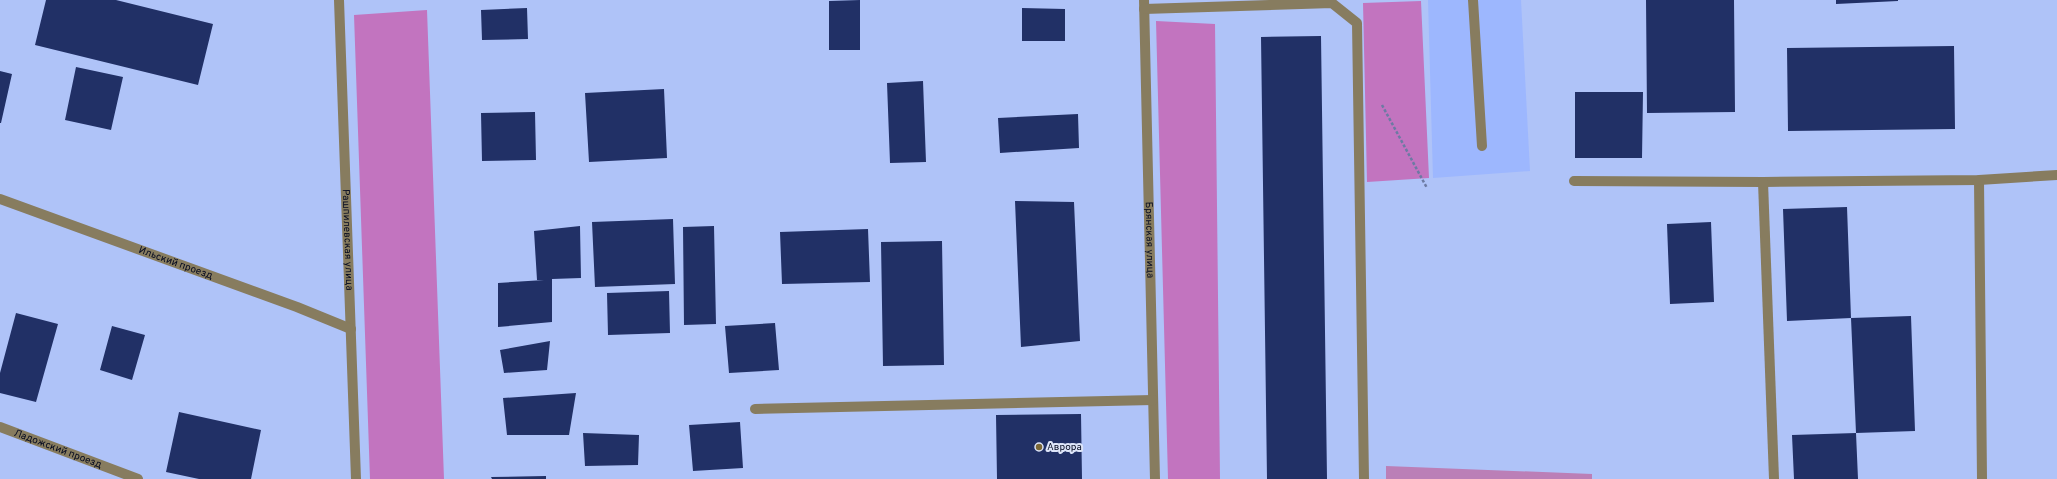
<svg xmlns="http://www.w3.org/2000/svg" width="2057" height="479" font-family="Overpass,sans-serif">
<style>
.built{fill:#9db7fe}
.green{fill:#bb7fb7}
.forest{fill:#c274bf}
.building{fill:#213066}
.lines{fill:none;stroke-linecap:round;stroke-linejoin:round}
.path{stroke:#6c7aa3;stroke-width:2.5;stroke-dasharray:3 2;stroke-linecap:butt}
.minor{stroke:#877c5f;stroke-width:10}
.poi-dot{fill:#7a6736;stroke:#dde5f9;stroke-width:1.5}
.labels{text-anchor:middle;dominant-baseline:central;stroke-width:4;stroke-linejoin:round;paint-order:stroke}
.street-label{font-size:10px;fill:#040920;stroke:#dde5f9}
.poi-label{font-size:10px;fill:#040920;stroke:#dde5f9;text-anchor:start}
</style>
<rect width="100%" height="100%" fill="#afc3f8"/>
<!-- built -->
<path class="built" d="M1428,0H1521L1530,171L1433,178Z"/>
<!-- green -->
<path class="green" d="M1386,466L1592,474V479H1386Z"/>
<!-- forest -->
<path class="forest" d="M1421,1L1429,178L1367,182L1363,3Z
M427,10L444,479H370L354,15Z
M1156,21L1215,24L1220,479H1168Z"/>
<!-- building -->
<path class="building" d="M46,0H116L213,24L198,85L35,45Z
M860,0V50H829V1Z
M1646,0H1734L1735,112L1647,113Z
M1836,0H1898V1L1836,4Z
M527,8L528,39L482,40L481,10Z
M1022,8L1065,9V41H1022Z
M1321,36L1327,479H1267L1261,37Z
M1954,46L1955,129L1788,131L1787,48Z
M76,67L123,77L111,130L65,120Z
M0,71L12,74L1,123H0Z
M923,81L926,162L890,163L887,83Z
M664,89L667,158L589,162L585,93Z
M1575,92H1643L1642,158H1575Z
M535,112L536,160L482,161L481,113Z
M1078,114L1079,148L1000,153L998,118Z
M1015,201L1074,202L1080,341L1021,347Z
M1847,207L1851,318L1787,321L1783,209Z
M673,219L675,284L595,287L592,222Z
M1711,222L1714,302L1670,304L1667,224Z
M580,226L581,278L552,279V322L498,327V283L544,280H537L534,231Z
M714,226L716,324L684,325L683,227Z
M868,229L870,282L782,284L780,232Z
M942,241L944,365L883,366L881,242Z
M669,291L670,333L608,335L607,293Z
M16,313L58,324L36,402L0,393V373Z
M1911,316L1915,431L1856,433L1851,318Z
M775,323L779,370L729,373L725,326Z
M112,326L145,335L132,380L100,370Z
M550,341L547,370L504,373L500,350Z
M576,393L569,435H507L503,398Z
M179,412L261,430L251,479H199L166,472Z
M1081,414L1082,479H997L996,415Z
M740,422L743,468L693,471L689,425Z
M583,433L639,435L638,465L585,466Z
M1856,433L1858,479H1794L1792,435Z
M546,476V479H492L491,477Z"/>
<g class="lines">
<!-- path -->
<path class="path" d="M1382,105L1427,188"/>
<!-- minor -->
<g class="minor">
<path id="s1" d="M339,0L356,479"/>
<path id="s2" d="M1144,0L1155,479"/>
<path d="M1473,0L1482,146"/>
<path d="M1144,9L1332,3L1357,23L1364,479"/>
<path d="M1979,180L1982,479"/>
<path d="M1574,181L1763,182L1979,180L2057,175"/>
<path d="M1763,182L1774,479"/>
<path id="s3" d="M0,199L297,307L351,329"/>
<path d="M755,409L1153,400"/>
<path id="s4" d="M0,427L138,479"/>
</g>
</g>
<!-- markers -->
<circle class="poi-dot" cx="1039" cy="447" r="4"/>
<g class="labels">
<!-- street labels -->
<g class="street-label">
<text stroke="none"><textPath href="#s1" startOffset="240">Рашпилевская улица</textPath></text>
<text stroke="none"><textPath href="#s2" startOffset="240">Брянская улица</textPath></text>
<text stroke="none"><textPath href="#s3" startOffset="187">Ильский проезд</textPath></text>
<text stroke="none"><textPath href="#s4" startOffset="62">Ладожский проезд</textPath></text>
</g>
<!-- poi labels -->
<g class="poi-label">
<text x="1047" y="447">Аврора</text>
</g>
</g>
</svg>
